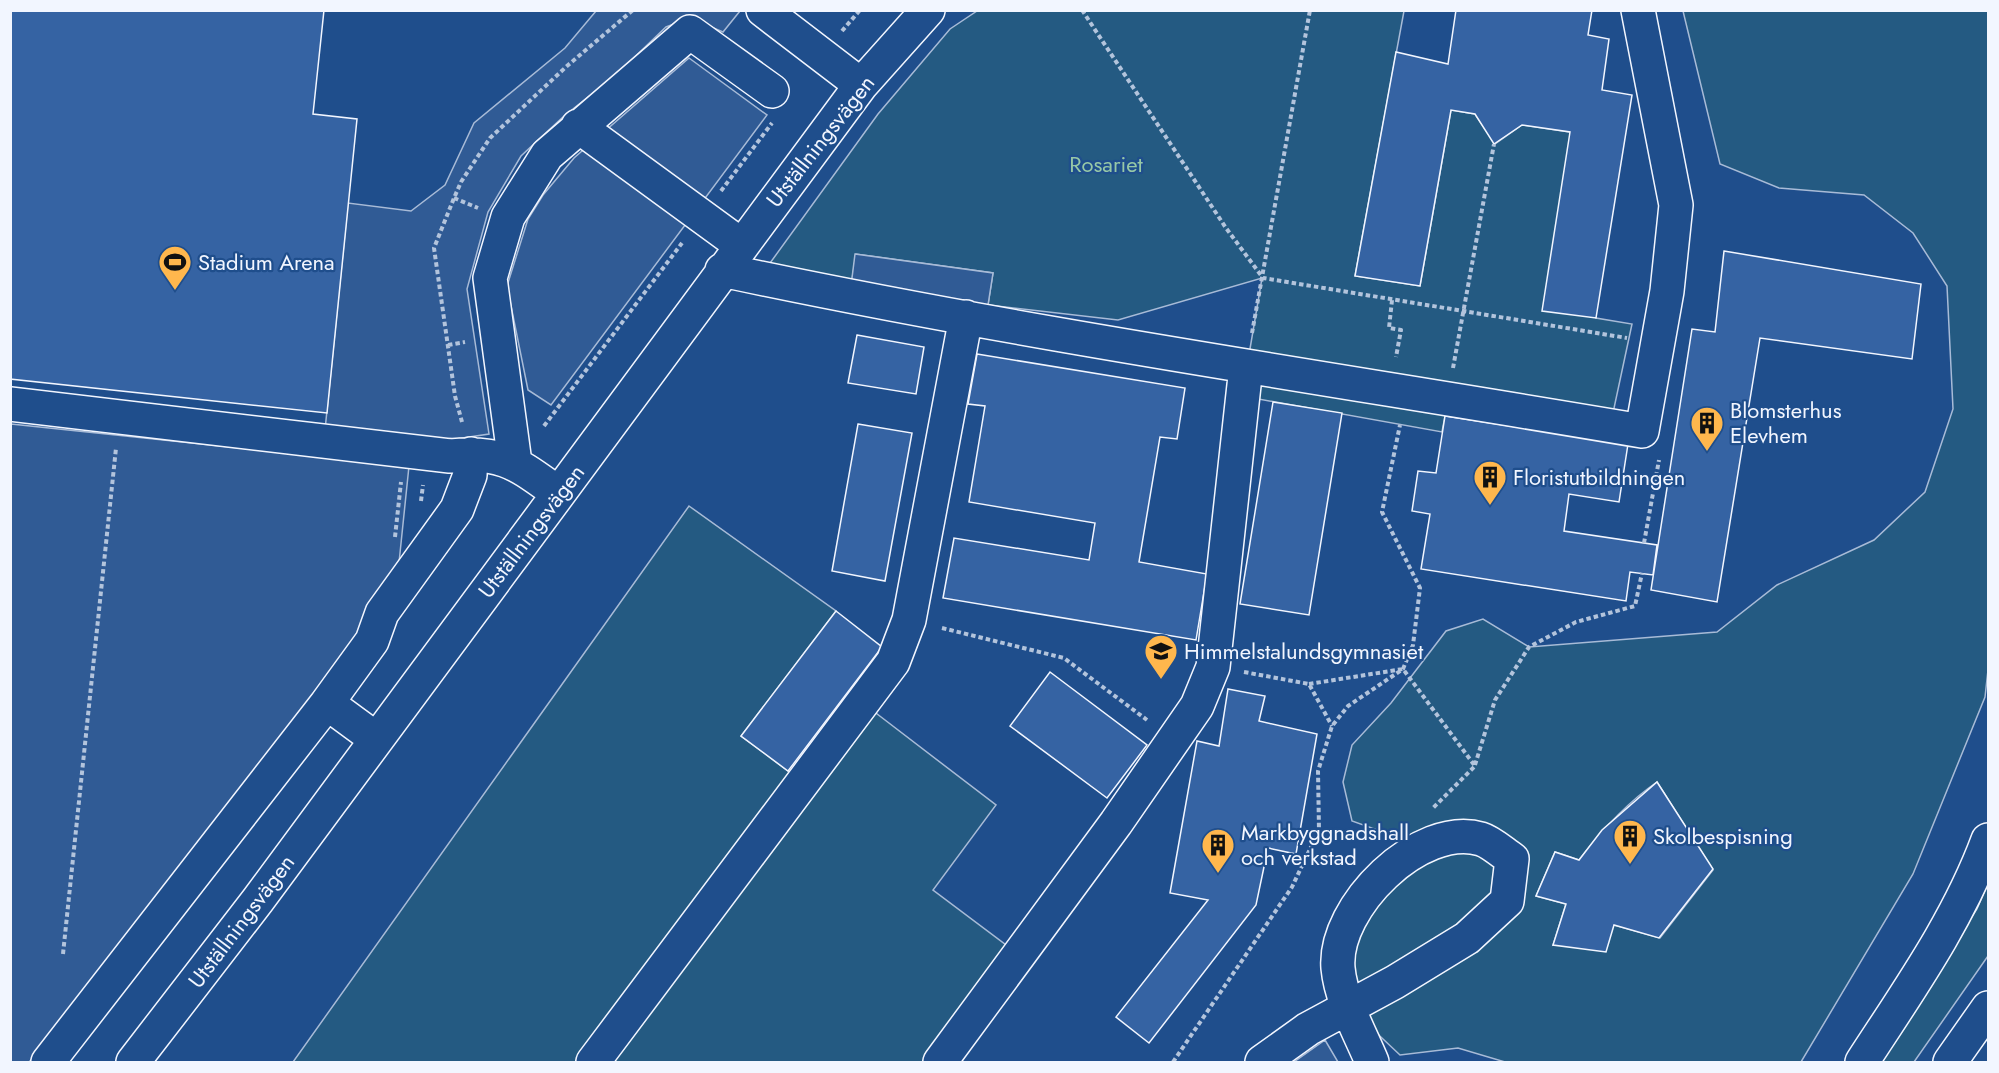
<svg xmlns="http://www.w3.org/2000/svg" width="1999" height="1073" font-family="Jost,sans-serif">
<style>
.green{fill:#245a82;stroke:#a8bbd7;stroke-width:1.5;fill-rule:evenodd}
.parking{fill:#305b95;stroke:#a8bbd7;stroke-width:1.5}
.building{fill:#3563a3;stroke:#f2f6ff;stroke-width:1.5}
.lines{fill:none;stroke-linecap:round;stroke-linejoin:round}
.minor-casing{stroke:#f2f6ff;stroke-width:36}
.highway-casing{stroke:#f2f6ff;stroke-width:36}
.path{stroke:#b3c4dc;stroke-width:4;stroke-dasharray:4.5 3;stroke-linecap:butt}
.minor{stroke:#1f4e8c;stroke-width:33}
.highway{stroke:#1f4e8c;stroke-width:33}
.labels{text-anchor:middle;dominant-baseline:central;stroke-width:4.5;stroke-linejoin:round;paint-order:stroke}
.street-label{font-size:22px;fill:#f2f6ff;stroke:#1f4e8c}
.park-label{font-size:22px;fill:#97c8a6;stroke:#1f4e8c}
.poi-label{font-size:22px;fill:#f2f6ff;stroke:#1f4e8c;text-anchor:start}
</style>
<rect width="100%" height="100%" fill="#1f4e8c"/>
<!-- green -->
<path class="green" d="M977,11H1404L1355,276L1420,286L1451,110L1475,114L1495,144L1522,125L1570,132L1596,318L1632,324L1607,441L1445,416L1442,432L1242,396L1262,278L1118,320L988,305L993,273L856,254L851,286L765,270L878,114L950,29Z
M1683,11H1988V670L1985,697L1913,874L1801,1062H1505L1458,1048L1400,1055L1348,1006L1342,936L1425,847L1352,821L1343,782L1352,745L1391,703L1446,631L1483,619L1529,647L1717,632L1777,585L1874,540L1925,492L1953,409L1947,286L1913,233L1864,195L1779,188L1720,164ZM1657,782L1713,870L1660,938L1614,925L1553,945L1566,904L1536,896L1555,852L1579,860C1602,830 1626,803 1657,782Z
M689,506L836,611L741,736L808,786L868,707L996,805L933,890L1014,951L929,1062H293Z
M1988,883V956L1914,1062H1877L1977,909Z"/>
<!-- parking -->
<path class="parking" d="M596,11H740L723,32L690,18L666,27L616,75L564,116L521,156L488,212L467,289L489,434L449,440H324L348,203L411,211L445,185L474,123L565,48Z
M689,58L767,115L551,405L528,390L507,286L528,219L543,195L574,158Z
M855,254L993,273L988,305L851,286Z
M11,424L409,466L397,582L63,1027L29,1062H11Z
M1325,1040L1338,1062H1294Z"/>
<!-- building -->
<path class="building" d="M10,10H324L313,114L357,119L327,413L10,379Z
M1456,10H1592L1588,35L1609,39L1602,90L1632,95L1596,318L1542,311L1570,132L1522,125L1494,144L1475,114L1451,110L1420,286L1355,276L1396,52L1448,64Z
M1724,251L1921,284L1912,359L1760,338L1717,602L1651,590L1692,329L1715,332Z
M857,335L924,347L916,394L848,383Z
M977,354L1185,388L1177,439L1160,437L1139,562L1207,574L1196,640L943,598L954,538L1089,560L1095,523L969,502L985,406L968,404Z
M1273,402L1342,413L1309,615L1240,604Z
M1445,416L1628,444L1619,502L1569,494L1564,531L1657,545L1653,575L1630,572L1626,601L1421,569L1430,514L1412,511L1418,471L1436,473Z
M858,424L912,433L885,581L832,571Z
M836,611L882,647L788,771L741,736Z
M1050,672L1147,745L1107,798L1010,726Z
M1228,689L1265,696L1259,721L1317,734L1296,854L1268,848L1256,905L1149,1043L1116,1017L1208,900L1170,893L1197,741L1219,746Z
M1657,782L1713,869L1659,938L1614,925L1606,952L1553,945L1566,904L1536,896L1555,852L1579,860L1602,830Z"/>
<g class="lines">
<defs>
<path id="minor" d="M763,10L861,85
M578,126L741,245
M722,270C1027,335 1335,379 1642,431L1667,291L1676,205L1638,10
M10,404L450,456C504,451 517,464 558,493
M515,463L490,278L508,217L547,155L690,32L772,91
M327,703L372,641L382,613L457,509L470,475L471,454
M48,1062L327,703L376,739
M133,1062L258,900L861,85L928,10
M593,1062L893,662L909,620L966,317
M940,1062L1116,823L1197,706L1213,667L1246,367
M1262,1062L1308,1029L1395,982L1467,938L1507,901L1512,859C1503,853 1491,842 1481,839C1420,821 1333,907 1338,968C1341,1000 1360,1033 1372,1062"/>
<path id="highway" d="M1862,1062C1908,991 1958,921 1988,840
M1950,1062L1988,1008"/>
</defs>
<!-- minor casing -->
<use href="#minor" class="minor-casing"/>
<!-- highway casing -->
<use href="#highway" class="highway-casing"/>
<!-- path -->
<path class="path" d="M1082,10L1226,228L1263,278L1627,338
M842,31L860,10
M721,191L772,123
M454,198L478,208
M1392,300L1389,328L1401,330L1396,357
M1252,333L1310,10
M448,345L465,342
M1453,368L1494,144
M462,422L455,396L434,248L454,198L461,182L490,138L567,66L633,10
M544,426L682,243
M421,501L423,485
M395,537L401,482
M1644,543L1659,460
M942,628L1064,658L1147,720
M1244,672L1309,684L1332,726
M1309,684L1403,669L1475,766L1433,808
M1475,765L1495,700L1529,647L1576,622L1635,606L1642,573
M63,954L116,448
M1173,1062L1292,887L1319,830L1318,771L1332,726L1348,706L1403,669L1413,645L1420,588L1382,512L1400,425"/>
<!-- minor -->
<use href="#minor" class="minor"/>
<!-- highway -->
<use href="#highway" class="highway"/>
</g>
<!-- icons -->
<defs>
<symbol id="stadium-pin" viewBox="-11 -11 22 30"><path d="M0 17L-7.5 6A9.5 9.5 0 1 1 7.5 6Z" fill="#ffb74d" stroke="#1f4e8c"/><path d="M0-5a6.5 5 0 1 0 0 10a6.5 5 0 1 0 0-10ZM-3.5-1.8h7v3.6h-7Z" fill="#111"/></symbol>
<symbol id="building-pin" viewBox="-11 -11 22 30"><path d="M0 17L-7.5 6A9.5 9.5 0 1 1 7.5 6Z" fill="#ffb74d" stroke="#1f4e8c"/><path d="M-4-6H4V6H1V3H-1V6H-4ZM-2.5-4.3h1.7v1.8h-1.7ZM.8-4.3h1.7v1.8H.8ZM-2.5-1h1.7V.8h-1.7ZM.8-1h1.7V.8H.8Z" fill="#111"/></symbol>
<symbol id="school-pin" viewBox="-11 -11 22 30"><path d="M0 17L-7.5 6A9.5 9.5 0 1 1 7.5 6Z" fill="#ffb74d" stroke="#1f4e8c"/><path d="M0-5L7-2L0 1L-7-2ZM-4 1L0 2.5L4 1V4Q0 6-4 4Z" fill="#111"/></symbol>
</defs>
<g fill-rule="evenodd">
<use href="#stadium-pin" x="156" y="243" width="38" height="52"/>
<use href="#building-pin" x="1688" y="404" width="38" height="52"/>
<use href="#building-pin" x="1471" y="458" width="38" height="52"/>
<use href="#school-pin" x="1142" y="632" width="38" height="52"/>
<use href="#building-pin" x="1611" y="817" width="38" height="52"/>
<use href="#building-pin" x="1199" y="826" width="38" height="52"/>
</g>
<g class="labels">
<!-- street labels -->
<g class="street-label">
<text transform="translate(820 141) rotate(-52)">Utställningsvägen</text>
<text transform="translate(531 531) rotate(-53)">Utställningsvägen</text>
<text transform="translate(241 921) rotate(-53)">Utställningsvägen</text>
</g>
<!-- park labels -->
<g class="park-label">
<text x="1106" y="164">Rosariet</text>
</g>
<!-- poi labels -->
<g class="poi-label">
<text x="198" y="262">Stadium Arena</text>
<text x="1730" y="410">Blomsterhus<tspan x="1730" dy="25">Elevhem</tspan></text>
<text x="1513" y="477">Floristutbildningen</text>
<text x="1184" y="651">Himmelstalundsgymnasiet</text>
<text x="1241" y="832">Markbyggnadshall<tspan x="1241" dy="25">och verkstad</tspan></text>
<text x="1653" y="836">Skolbespisning</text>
</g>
</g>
<!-- border -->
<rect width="1999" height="1073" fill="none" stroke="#f2f6ff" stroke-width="24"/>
</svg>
